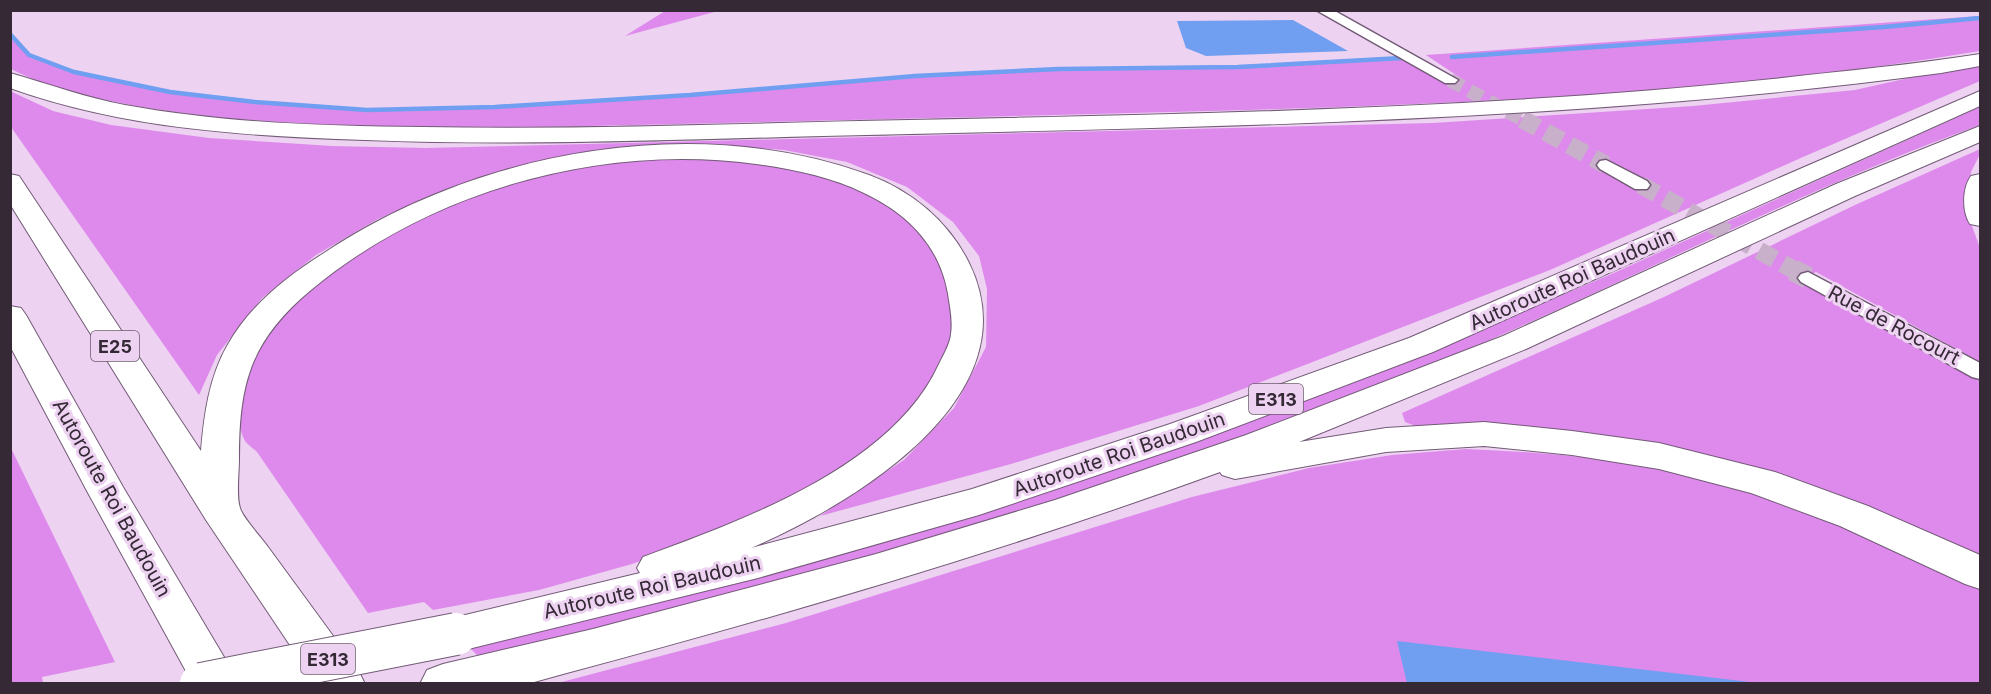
<svg xmlns="http://www.w3.org/2000/svg" width="1991" height="694" font-family="Inter,sans-serif">
<style>
.green{fill:#de8aec}
.water{fill:#709ef1}
.lines{fill:none;stroke-linecap:round;stroke-linejoin:round}
.stream{stroke:#709ef1;stroke-width:4.5}
.minor-tunnel-far2{stroke:#c8b0cb;stroke-width:14;stroke-dasharray:14 8;stroke-linecap:butt}
.minor-tunnel-far1{stroke:#c8b0cb;stroke-width:18;stroke-dasharray:18 9;stroke-linecap:butt}
.minor-tunnel{stroke:#c8b0cb;stroke-width:22;stroke-dasharray:22 11;stroke-linecap:butt}
.minor-casing{stroke:#735b77;stroke-width:3}
.motorway-casing{stroke:#735b77;stroke-width:2}
.minor{fill:#fff;fill-rule:evenodd}
.motorway{fill:#fff;fill-rule:evenodd}
.motorway-bridge-casing{stroke:#735b77;stroke-width:44;stroke-linecap:butt}
.motorway-bridge{stroke:#fff;stroke-width:42}
.labels{text-anchor:middle;dominant-baseline:central;stroke-width:6;stroke-linejoin:round;paint-order:stroke}
.shield{fill:#edd2f1;stroke:#6c5c6d;stroke-width:1.5}
.shield-label{font-size:18px;font-weight:bold;fill:#342935}
.street-label{font-size:20px;fill:#342935;stroke:#edd2f1}
</style>
<rect width="100%" height="100%" fill="#edd2f1"/>
<!-- green -->
<path class="green" d="M665,11V10L718,11L625,36Z
M1980,16V51C1713,96 1440,105 1170,112C946,118 722,123 498,128C384,126 269,127 155,109C106,101 55,91 11,69L10,36L28,55L73,72L169,93L258,103L367,110L495,107L690,95L915,76L1059,69L1238,67L1402,58L1441,81L1462,79L1426,55Z
M1980,66V81L1803,157L1550,270L1199,406L1011,464L820,516L904,460L954,408L986,347L987,289L979,256L953,222L907,187L847,162L784,150L705,144L646,146L597,151L528,166L449,188L378,219L316,255L262,298L217,355L199,395L11,127L10,91L53,111L111,125L209,138L332,146L425,148L1433,123L1693,106L1855,90L1922,75Z
M1980,107V125C1794,192 1620,287 1437,362C1291,422 1142,475 991,522C823,575 650,614 479,657L467,645L1426,353L1616,272Z
M1980,149V154L1971,172L1969,194L1972,226L1980,248V362L1816,272L1800,280L1980,379V565L1863,513L1763,477L1418,427L1405,422L1402,413L1664,297L1855,205Z
M648,157L768,160L864,186L938,243L956,320L947,357L930,389L872,450L824,484L723,532L632,564L539,590L433,610L424,602L368,613L257,452C253,448 246,444 244,439C235,422 242,398 247,381C275,287 389,227 475,194C529,173 591,166 648,157Z
M10,448H11L115,662L42,677L43,683H11Z
M1466,449C1536,452 1606,457 1674,472C1780,495 1885,538 1980,589V683L554,684L786,623L1192,497L1309,468L1392,455Z"/>
<!-- water -->
<path class="water" d="M1293,20L1348,51L1206,56L1186,48L1177,21Z
M1397,641L1759,683H1407Z"/>
<g class="lines">
<!-- stream -->
<path class="stream" d="M10,34L29,55L74,72L170,92L255,102L367,110L495,107L690,95L915,76L1059,69L1238,67L1402,58
M1452,57L1884,27L1980,18"/>
<!-- minor-tunnel-far2 -->
<path class="minor-tunnel-far2" d="M1450,80L1525,121"/>
<!-- minor-tunnel-far1 -->
<path class="minor-tunnel-far1" d="M1522,119L1606,165
M1641,185L1796,271"/>
<!-- minor-tunnel -->
<path class="minor-tunnel" d="M1793,270L1808,278"/>
<defs>
<path id="minor" d="M1316,10H1333L1458,80L1455,83H1445Z
M1606,160L1647,181L1650,185L1647,189H1635L1600,169L1597,165L1600,161Z
M1808,272L1980,363V379L1972,377L1801,282L1798,278L1801,274Z"/>
<path id="motorway" d="M1980,54V66L1941,73C1570,123 1197,127 823,136C671,140 518,146 365,140C245,136 125,129 10,88V73C49,84 86,98 125,105C223,123 324,126 422,127C585,130 747,123 909,120C1198,114 1486,109 1773,79C1842,71 1911,65 1980,54Z
M1980,91V106L1433,352L1196,442L979,515L758,578L456,652L440,647L434,634L440,621L640,573L637,568L643,557C743,520 892,467 939,364C944,354 950,344 951,334C953,321 950,307 948,294C940,246 907,213 864,193C831,177 793,169 756,164C602,143 431,190 311,290C251,340 239,382 239,459C239,472 236,497 240,508C243,518 261,537 268,547C298,588 328,629 358,670L365,684H316L206,520L10,204V174L19,176L23,182L201,451C204,415 209,378 227,346C249,306 286,277 324,253C477,151 694,111 869,175C912,191 949,222 969,263C1035,397 851,505 751,548L972,489L1170,424L1409,338Z
M1980,126V142L1855,196L1526,349L1299,442L1386,428L1484,422L1572,431L1659,443L1775,472L1868,506L1980,555V589L1965,584L1840,526L1751,493L1659,469L1572,455L1484,446L1386,452L1235,479L1222,475L1220,472C1004,551 784,615 563,674L527,684H420L427,670L443,664L593,629L876,554L1055,500L1246,435L1503,336L1836,184Z
M1980,174V226L1970,224C1962,212 1962,188 1971,176Z
M10,306L21,308L26,315L123,487L240,684H193L87,491L10,346Z"/>
</defs>
<!-- minor casing -->
<use href="#minor" class="minor-casing"/>
<!-- motorway casing -->
<use href="#motorway" class="motorway-casing"/>
<!-- minor -->
<use href="#minor" class="minor"/>
<!-- motorway -->
<use href="#motorway" class="motorway"/>
<defs>
<path id="motorway-bridge" d="M201,684L456,634"/>
</defs>
<!-- motorway-bridge casing -->
<use href="#motorway-bridge" class="motorway-bridge-casing"/>
<!-- motorway-bridge -->
<use href="#motorway-bridge" class="motorway-bridge"/>
</g>
<g class="labels">
<!-- shield labels -->
<g class="shield">
<rect x="91" y="331" width="48" height="30" rx="4.5"/>
<rect x="1249" y="384" width="54" height="30" rx="4.5"/>
<rect x="301" y="644" width="54" height="30" rx="4.5"/>
</g>
<g class="shield-label">
<text x="115" y="346">E25</text>
<text x="1276" y="399">E313</text>
<text x="328" y="659">E313</text>
</g>
<!-- street labels -->
<g class="street-label">
<text transform="translate(1572 279) rotate(-24)">Autoroute Roi Baudouin</text>
<text transform="translate(1894 325) rotate(28)">Rue de Rocourt</text>
<text transform="translate(1119 454) rotate(-19)">Autoroute Roi Baudouin</text>
<text transform="translate(112 498) rotate(61)">Autoroute Roi Baudouin</text>
<text transform="translate(652 587) rotate(-13)">Autoroute Roi Baudouin</text>
</g>
</g>
<!-- border -->
<rect width="1991" height="694" fill="none" stroke="#342935" stroke-width="24"/>
</svg>
